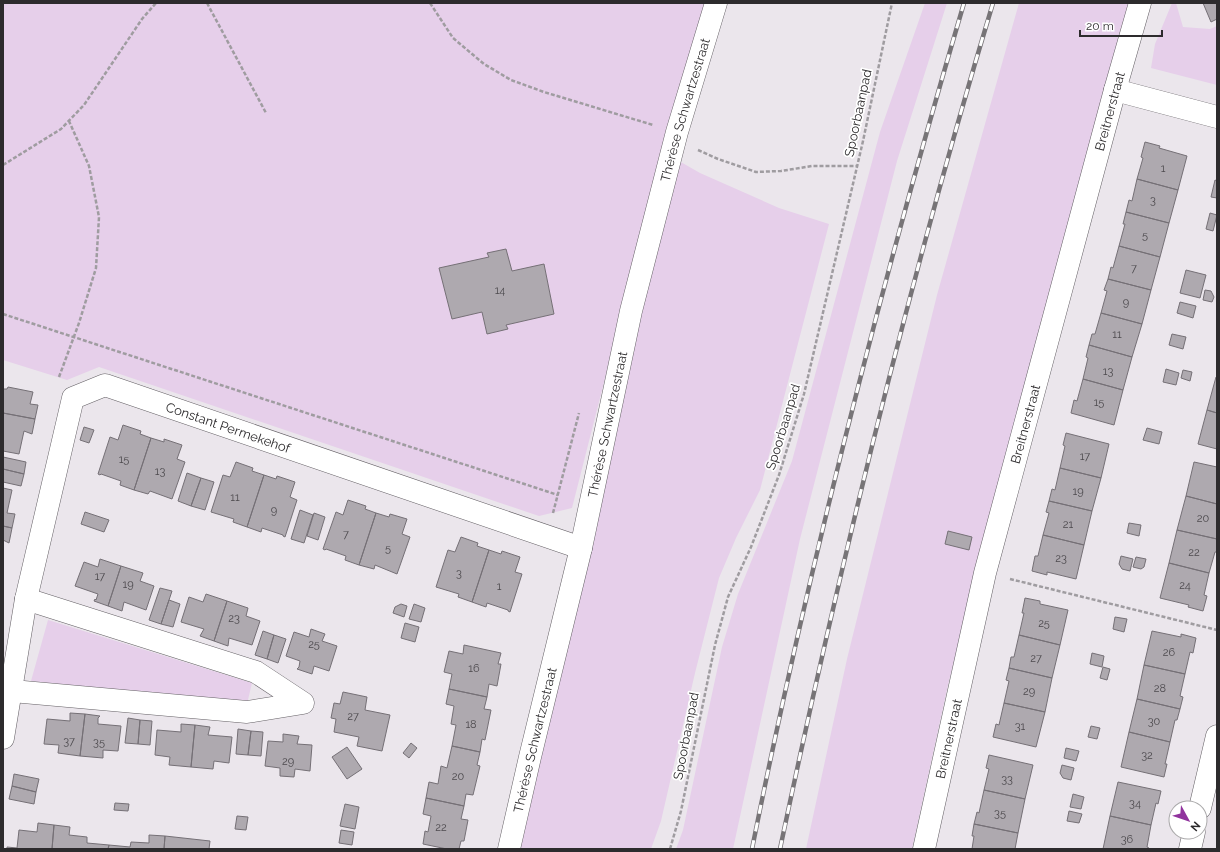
<svg xmlns="http://www.w3.org/2000/svg" width="1220" height="852" font-family="Raleway,sans-serif">
<style>
.green{fill:#e6cfea}
.building{fill:#aea9af;stroke:#757076}
.lines{fill:none;stroke-linecap:round;stroke-linejoin:round}
.minor-casing{stroke:#646065;stroke-width:23}
.path{stroke:#9f9ca0;stroke-width:2.5;stroke-dasharray:4 2;stroke-linecap:butt}
.minor{stroke:#fff;stroke-width:22}
.rail-casing{stroke:#777477;stroke-width:4.5}
.rail{stroke:#fff;stroke-width:3;stroke-dasharray:9;stroke-linecap:butt}
.labels{text-anchor:middle;dominant-baseline:central;stroke-width:3.5;stroke-linejoin:round;paint-order:stroke}
.number-label{font-size:11px;fill:#4d4a4e}
.street-label{font-size:13px;fill:#2d2b2d;stroke:#fff}
</style>
<rect width="100%" height="100%" fill="#ebe6ec"/>
<!-- green -->
<path class="green" d="M3,3H705L672,115L572,508L539,516L99,367L67,380L3,360Z
M925,3H947L897,161L800,539L733,849H676L683,830L722,647L738,594L792,461L880,132Z
M1019,3H1130L1022,394L948,685L912,849H806L847,659L937,295Z
M1172,3H1176L1183,27L1210,29L1217,26V85L1151,68L1155,44Z
M679,161L700,173L779,208L829,224L760,490L736,538L719,578L695,673L661,821L651,849H517L530,757Z
M48,620L252,683L247,704L31,681Z"/>
<!-- building -->
<path class="building" d="M1203,3H1217V19L1211,22Z
M1145,142L1160,146L1159,148L1187,156L1178,190L1137,179L1143,158L1141,157Z
M1137,179L1178,190L1169,223L1126,212L1129,200L1132,201Z
M1215,180L1217,181V198L1211,197Z
M1126,212L1169,223L1160,257L1119,246L1125,224H1123Z
M1210,213L1217,215L1213,231L1206,229Z
M1119,246L1160,257L1151,290L1108,279L1111,267L1113,268Z
M506,249L512,271L544,264L554,314L506,325L508,329L487,334L482,312L452,319L439,268L489,257L487,253Z
M1186,270L1206,275L1200,298L1180,293Z
M1108,279L1151,290L1142,324L1101,313L1107,291L1104,290Z
M1205,290L1211,291L1214,297L1212,302L1203,300Z
M1180,302L1196,306L1193,318L1177,313Z
M1101,313L1142,324L1132,357L1089,345L1092,334H1095Z
M1172,334L1186,337L1183,349L1169,345Z
M1089,345L1132,357L1123,390L1083,379L1088,358L1086,357Z
M1166,369L1179,373L1176,385L1163,382Z
M1183,370L1192,372L1190,381L1181,378Z
M1216,377H1217V413L1207,410Z
M1083,379L1123,390L1114,425L1071,413L1074,400L1077,401Z
M8,387L33,392L30,404L38,405L35,419L3,413V389H7Z
M1207,410L1217,413V449L1198,444Z
M3,413L35,419L32,434L24,431L19,454L3,451Z
M123,425L141,431L140,434L151,438L134,490L120,485L121,481L101,474L100,475L98,474L110,437L118,440Z
M84,427L94,430L89,443L80,440Z
M1147,428L1162,432L1159,444L1143,440Z
M1066,433L1109,444L1101,478L1060,468L1065,446L1063,445Z
M151,438L164,442V439L182,445L177,459L185,462L172,499L150,491L148,494L134,490Z
M3,457L26,462L24,474L3,469Z
M236,462L253,468L252,471L264,475L247,527L233,522L234,519L211,512L223,475L230,477Z
M1194,462L1217,467V504L1186,496Z
M1060,468L1101,478L1092,511L1049,501L1052,489L1055,490Z
M3,469L24,474L21,486L3,482Z
M187,473L201,478L191,506L178,501Z
M264,475L276,479L277,476L295,482L290,497L297,500L285,537L283,536V535L262,528L261,532L247,527Z
M201,478L214,482L205,510L191,506Z
M3,488L12,490L7,513L15,514L12,528L3,526Z
M1186,496L1217,504V539L1177,530Z
M348,500L366,506L365,509L376,513L359,565L345,560L346,556L326,549L325,550L323,549L336,512L343,515Z
M1049,501L1092,511L1084,545L1043,535L1049,513L1046,512Z
M300,510L313,515L304,543L291,539Z
M85,512L109,520L104,532L81,524Z
M314,513L325,517L318,540L307,536Z
M376,513L389,517L390,514L407,519L402,534L410,537L397,574L375,565L374,569L359,565Z
M1129,523L1141,525L1139,536L1127,533Z
M3,526L12,528L9,543L3,540Z
M1177,530L1217,539V552H1215L1209,573L1169,563Z
M948,531L972,537L969,550L945,544Z
M1043,535L1084,545L1076,579L1047,572V575L1032,571L1035,556H1038Z
M461,537L478,543L477,546L489,550L472,602L458,597L459,594L436,587L448,550L455,552Z
M489,550L501,554L502,551L520,557L515,572L522,574L510,612L508,611V610L487,603L486,607L472,602Z
M1121,556L1133,559L1130,571L1122,569L1119,564Z
M1136,557L1146,559L1144,567L1141,569L1133,567Z
M100,559L121,566L108,606L94,601L95,599L96,600L98,594L75,586L84,562L98,567Z
M1169,563L1209,573L1204,595L1207,596L1203,611L1188,607L1189,605L1160,598Z
M121,566L143,573L140,581L154,586L146,610L124,602L122,611L108,606Z
M160,588L172,591L161,624L149,620Z
M206,594L227,601L214,641L200,636L204,629L181,622L189,597L203,602Z
M1025,598L1040,601V604L1068,610L1060,645L1019,635L1024,613H1022Z
M169,600L180,604L173,627L161,624Z
M227,601L248,608L246,616L260,621L252,645L229,638L228,646L214,641Z
M401,604L407,606L404,617L393,613L395,607Z
M414,604L425,608L421,622L409,619Z
M1115,617L1127,619L1124,632L1113,629Z
M405,623L419,627L415,642L401,638Z
M311,629L325,634L322,641L337,646L329,671L314,666L312,674L297,669L299,667L300,661L286,656L294,632L309,637Z
M263,631L274,635L267,659L255,655Z
M1152,631L1181,637V634L1196,638L1193,653L1190,652L1185,674L1144,665Z
M274,635L286,639L278,663L267,659Z
M1019,635L1060,645L1052,678L1009,668L1011,657H1014Z
M464,645L501,653L498,664H501L497,686L489,684L487,697L449,689L452,674L444,672L449,651L463,654Z
M1092,653L1104,656L1102,667L1090,664Z
M1144,665L1185,674L1180,696L1183,697L1180,709L1137,699Z
M1103,667L1110,669L1107,680L1100,678Z
M1009,668L1052,678L1045,712L1004,703L1009,681L1006,680Z
M449,689L487,697L484,709L491,710L485,740L482,739L480,752L452,746L456,725L451,724L454,706L446,704Z
M343,692L367,697L365,710L390,715L382,751L357,746L359,737L334,732L336,719L331,718L334,703L340,704Z
M1137,699L1180,709L1177,720H1175L1170,742L1129,732Z
M1004,703L1045,712L1036,747L993,737L996,724L999,725Z
M70,713L85,714L80,756L58,753L59,745L44,744L47,719L70,721Z
M85,714L100,716L98,718V724L121,726L118,751L103,750V758L80,756Z
M128,718L140,720L138,744L125,743Z
M140,720L152,721L150,745L138,744Z
M181,724L195,725L191,767L169,765L170,757L155,755L157,730L181,732Z
M195,725L210,727L208,735L232,737L229,763L214,761L213,769L191,767Z
M1091,726L1100,728L1097,739L1088,737Z
M238,729L251,731L248,755L236,754Z
M251,731L263,732L261,756L248,755Z
M1129,732L1170,742L1165,764H1167L1164,777L1121,767Z
M283,734L299,736L297,744L312,745L310,771L295,769L294,777L280,776V768L265,766L268,741L283,742Z
M411,743L417,748L409,758L403,753Z
M452,746L480,752L477,765L480,766L473,795L466,794L464,806L426,798L429,782L438,784L441,766L447,768Z
M347,747L362,769L347,779L332,757Z
M1066,748L1079,751L1076,761L1064,758Z
M989,755L1033,765L1025,799L984,790L989,769L986,768Z
M1062,765L1074,768L1071,780L1063,778L1060,773Z
M14,774L39,779L36,792L12,786Z
M1118,782L1161,791L1158,804L1156,803L1151,825L1110,816Z
M12,786L36,792L34,804L9,799Z
M984,790L1025,799L1018,833L974,824L977,812L979,813Z
M1073,794L1084,797L1081,809L1070,807Z
M426,798L464,806L461,819L468,820L464,841H461L459,849H447L423,844L425,831L428,832L431,816L423,814Z
M115,803L129,804L128,811L114,810Z
M345,804L359,807L355,829L340,826Z
M1069,811L1082,814L1079,823L1067,821Z
M237,816L248,817L246,830L235,829Z
M1110,816L1151,825L1147,847L1149,848V849H1103Z
M38,823L54,825L52,849H7V847L17,848L19,830L37,832Z
M974,824L1018,833L1015,849H972L974,836H972Z
M54,825L70,827L69,835L87,837V843L109,845L108,849H52Z
M341,830L354,832L352,845L339,843Z
M149,835L165,836L164,849H108L109,845L130,847L131,842L149,843Z
M165,836L210,841L209,849H164Z"/>
<g class="lines">
<defs>
<g id="minor">
<path d="M1115,90L1217,117"/>
<path d="M12,691L247,712L303,703L256,672L26,599"/>
<path id="s1" d="M3,738L26,599L73,398L105,385L581,548"/>
<path d="M1200,808L1217,736"/>
<path id="s2" d="M509,849L530,757L581,548L631,311L677,132L716,3"/>
<path id="s3" d="M924,849L985,573L1115,90L1140,3"/>
<path d="M1190,849L1194,832"/>
</g>
</defs>
<!-- minor casing -->
<use href="#minor" class="minor-casing"/>
<!-- path -->
<path class="path" d="M207,3L266,113
M430,3L453,38L484,64L511,80L544,92L653,125
M698,150L718,159L756,172L781,171L812,166H857
M3,165L61,129L84,105L142,19L156,3
M3,314L558,495
M59,377L79,323L96,268L99,217L89,166L69,121
M553,513L579,413
M1010,579L1217,630
M670,849L681,811L715,645L728,597L751,547L779,475L804,394L863,141L892,3"/>
<!-- minor -->
<use href="#minor" class="minor"/>
<defs>
<path id="rail" d="M752,849C809,564 882,282 964,3
M780,849C840,564 909,282 993,3"/>
</defs>
<!-- rail casing -->
<use href="#rail" class="rail-casing"/>
<!-- rail -->
<use href="#rail" class="rail"/>
</g>
<g class="labels">
<!-- number labels -->
<g class="number-label">
<text x="1163" y="168">1</text>
<text x="1153" y="200">3</text>
<text x="1145" y="235">5</text>
<text x="1134" y="268">7</text>
<text x="500" y="290">14</text>
<text x="1126" y="302">9</text>
<text x="1117" y="334">11</text>
<text x="1108" y="371">13</text>
<text x="1099" y="402">15</text>
<text x="1085" y="456">17</text>
<text x="124" y="459">15</text>
<text x="160" y="471">13</text>
<text x="1078" y="491">19</text>
<text x="235" y="497">11</text>
<text x="274" y="510">9</text>
<text x="1203" y="518">20</text>
<text x="1068" y="524">21</text>
<text x="346" y="534">7</text>
<text x="388" y="548">5</text>
<text x="1194" y="552">22</text>
<text x="1061" y="558">23</text>
<text x="459" y="573">3</text>
<text x="100" y="576">17</text>
<text x="128" y="584">19</text>
<text x="1185" y="585">24</text>
<text x="499" y="586">1</text>
<text x="234" y="618">23</text>
<text x="1044" y="623">25</text>
<text x="314" y="644">25</text>
<text x="1169" y="652">26</text>
<text x="1036" y="658">27</text>
<text x="474" y="668">16</text>
<text x="1160" y="688">28</text>
<text x="1029" y="691">29</text>
<text x="353" y="716">27</text>
<text x="1154" y="721">30</text>
<text x="471" y="724">18</text>
<text x="1020" y="726">31</text>
<text x="69" y="741">37</text>
<text x="99" y="742">35</text>
<text x="1147" y="755">32</text>
<text x="288" y="761">29</text>
<text x="458" y="776">20</text>
<text x="1007" y="779">33</text>
<text x="1135" y="803">34</text>
<text x="1000" y="813">35</text>
<text x="441" y="827">22</text>
<text x="1127" y="839">36</text>
</g>
<!-- street labels -->
<g class="street-label">
<text stroke="none"><textPath href="#s2" startOffset="760">Thérèse Schwartzestraat</textPath></text>
<text stroke="none"><textPath href="#s3" startOffset="761">Breitnerstraat</textPath></text>
<text transform="translate(858 113) rotate(-78)">Spoorbaanpad</text>
<text stroke="none"><textPath href="#s3" startOffset="437">Breitnerstraat</textPath></text>
<text stroke="none"><textPath href="#s2" startOffset="436">Thérèse Schwartzestraat</textPath></text>
<text stroke="none"><textPath href="#s1" startOffset="512">Constant Permekehof</textPath></text>
<text transform="translate(783 427) rotate(-73)">Spoorbaanpad</text>
<text transform="translate(686 736) rotate(-79)">Spoorbaanpad</text>
<text stroke="none"><textPath href="#s3" startOffset="113">Breitnerstraat</textPath></text>
<text stroke="none"><textPath href="#s2" startOffset="112">Thérèse Schwartzestraat</textPath></text>
</g>
</g>
<!-- border -->
<rect width="1220" height="852" fill="none" stroke="#2d2b2d" stroke-width="8"/>
<!-- north arrow -->
<g transform="translate(1188 820) rotate(130)"><circle r="19" fill="#ffffff" stroke="#abaaab"/>
<path d="M0-3L7 15L0 10L-7 15Z" fill="#90339d"/>
<text y="-6" font-size="11" font-weight="bold" text-anchor="middle" fill="#2d2b2d">N</text>
</g>
<!-- scale -->
<path d="M1080 30v6h82v-6" fill="none" stroke="#2d2b2d" stroke-width="2"/>
<text x="1086" y="30" font-size="12" fill="#2d2b2d" stroke="#ffffff" stroke-width="3" paint-order="stroke">20 m</text>
</svg>
